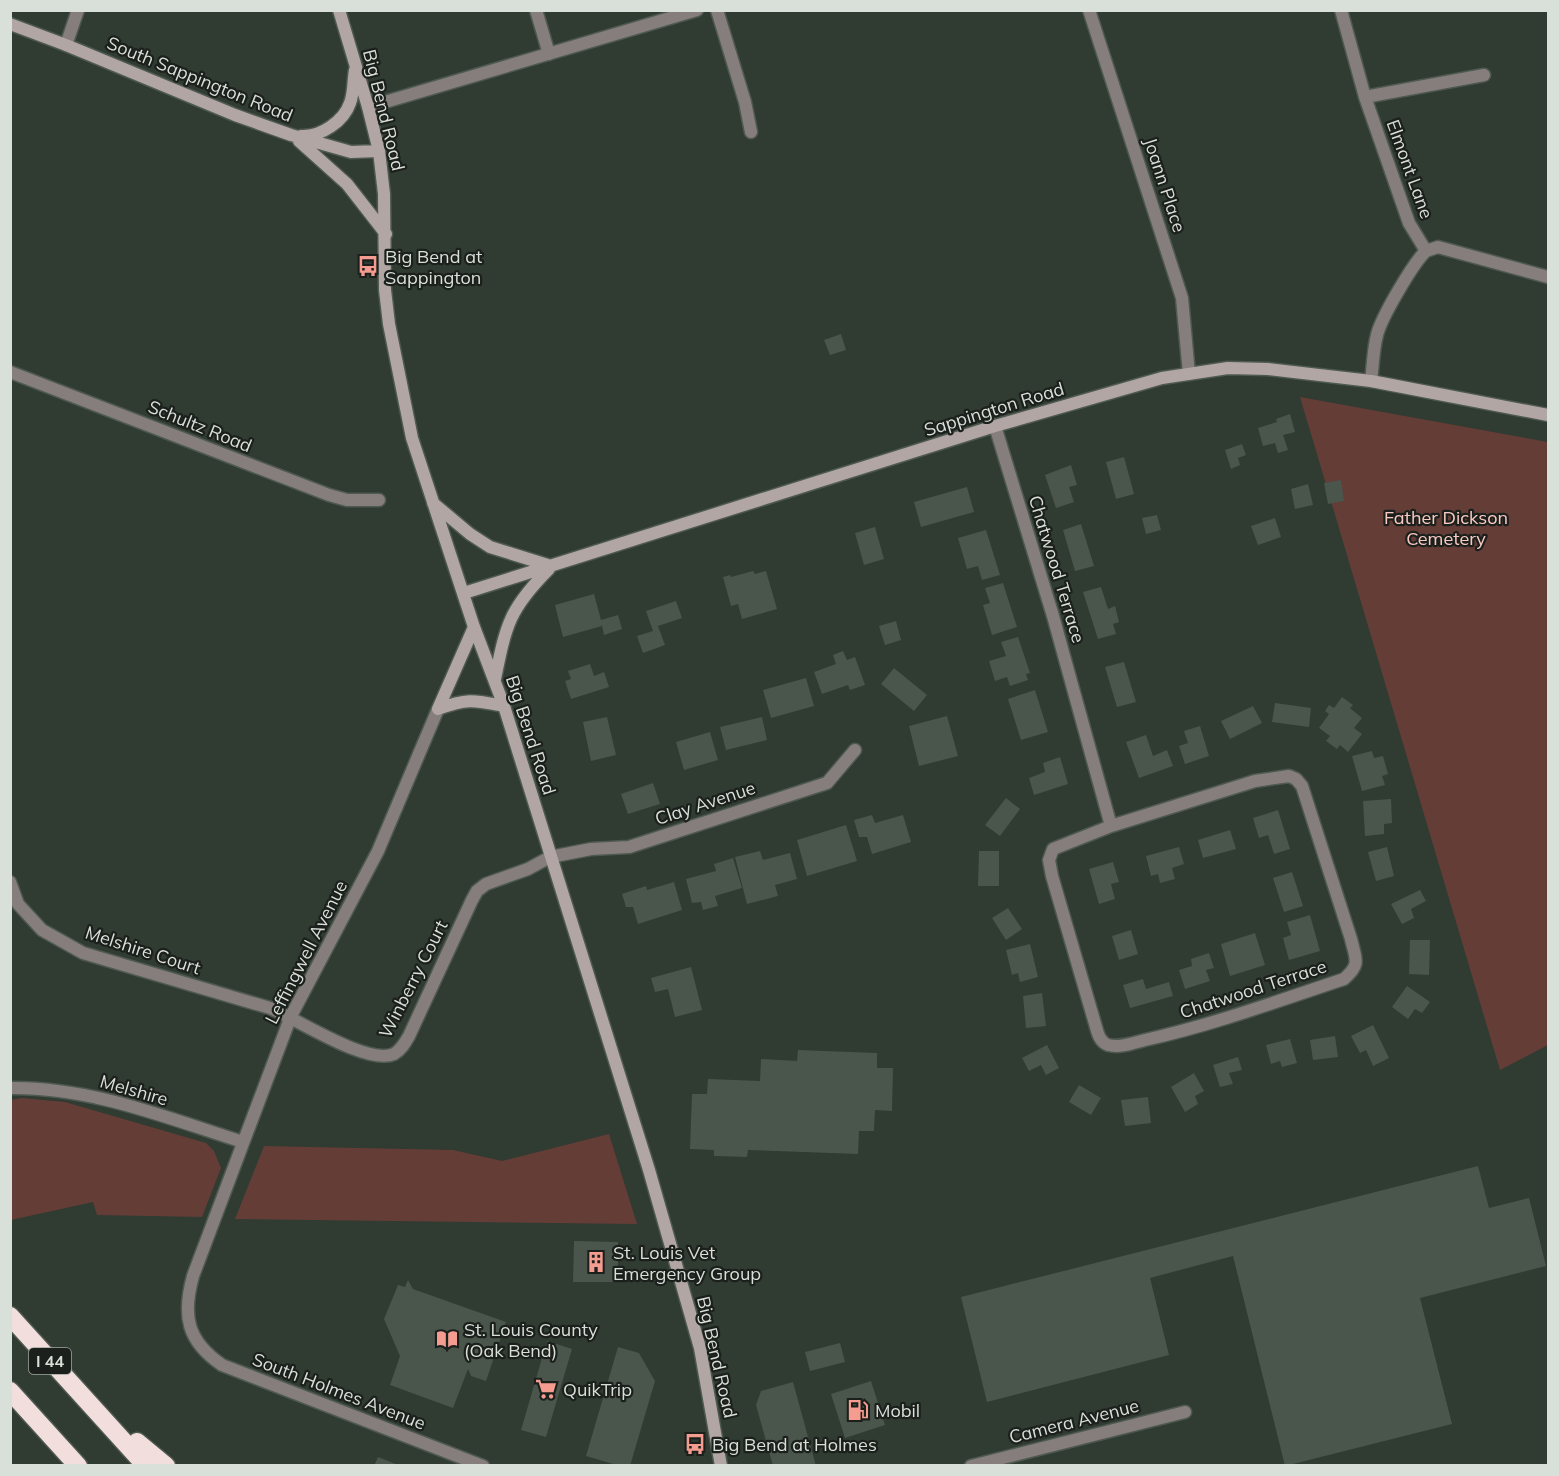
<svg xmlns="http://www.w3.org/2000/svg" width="1559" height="1476" font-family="Mulish,sans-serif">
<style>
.green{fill:#643d37}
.building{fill:#4a554c}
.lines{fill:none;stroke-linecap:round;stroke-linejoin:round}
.street-casing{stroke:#4e5950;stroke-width:15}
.secondary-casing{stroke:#4e5950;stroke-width:15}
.highway-casing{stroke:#4e5950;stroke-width:21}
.street{stroke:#867e7d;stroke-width:12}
.secondary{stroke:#b1a6a4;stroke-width:12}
.highway{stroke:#f2dfdd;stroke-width:18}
.labels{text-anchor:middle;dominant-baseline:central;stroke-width:4.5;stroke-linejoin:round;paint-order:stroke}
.shield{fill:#1c201c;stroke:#a0a6a0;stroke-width:1.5}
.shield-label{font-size:16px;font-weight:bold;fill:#d9dfd9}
.street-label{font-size:18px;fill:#d9dfd9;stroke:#1c201c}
.poi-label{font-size:18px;fill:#d9dfd9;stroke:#1c201c;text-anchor:start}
.park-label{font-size:18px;fill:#fbcac3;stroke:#1c201c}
</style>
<rect width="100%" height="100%" fill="#303b32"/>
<!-- green -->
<path class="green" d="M1300,397L1548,442V1045L1500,1070Z
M22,1098L65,1102L206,1143L214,1151L221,1168L202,1217L97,1215L93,1202L11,1220V1100Z
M609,1134L637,1224L235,1219L264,1146L453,1150L502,1161Z"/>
<!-- building -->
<path class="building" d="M841,334L846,350L830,355L824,340Z
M1290,414L1295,432L1283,435L1288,450L1278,453L1275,443L1263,446L1258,428L1277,422L1276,419Z
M1242,444L1246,455L1238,458L1240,465L1231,469L1225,450Z
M1124,457L1134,494L1116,499L1106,462Z
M1071,465L1077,485L1069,487L1074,502L1056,508L1045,475Z
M1341,480L1344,501L1328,504L1324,483Z
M1308,484L1313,505L1295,509L1291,489Z
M967,487L974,512L921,527L914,502Z
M1157,515L1161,530L1146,534L1142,518Z
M1275,518L1281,537L1258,545L1251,526Z
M1081,524L1094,566L1075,571L1063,530Z
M875,527L884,559L864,565L855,533Z
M986,530L1000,575L982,580L978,566L967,569L958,538Z
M753,571L755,574L766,571L777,609L742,619L738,604L731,606L723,577L730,575L731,577Z
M1003,583L1017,627L992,635L983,605L990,603L985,588Z
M1101,587L1108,609L1115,606L1119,622L1113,624L1116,634L1098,639L1083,592Z
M594,594L601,620L618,615L622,629L604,635L602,626L563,637L555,605Z
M676,601L682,618L658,626L665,645L643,653L637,636L653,631L646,611Z
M896,621L901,640L885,645L879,626Z
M1018,637L1030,673L1026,674L1028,680L1010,686L1007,677L995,681L989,661L1006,656L1001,642Z
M843,651L847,660L855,657L865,685L850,690L848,685L822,694L814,672L836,664L833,655Z
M1124,662L1136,702L1117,707L1105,667Z
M590,664L594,676L604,672L609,687L571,699L565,681L571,679L568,671Z
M894,668L927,695L914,711L881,684Z
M806,678L814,706L771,718L763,690Z
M1035,690L1048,732L1021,740L1008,699Z
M1342,697L1353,705L1350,708L1362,718L1354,728L1362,734L1348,752L1340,745L1337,749L1326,741L1330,736L1319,728L1329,714L1325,711L1329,705L1334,708Z
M1275,703L1311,708L1309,727L1272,722Z
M1253,706L1262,723L1230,739L1221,721Z
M947,716L958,756L919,766L909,726Z
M607,717L616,755L591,761L583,722Z
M762,717L767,740L726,750L720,727Z
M1200,726L1209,756L1185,764L1179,746L1188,743L1184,731Z
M710,732L718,760L684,770L676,742Z
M1146,735L1153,756L1167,750L1173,766L1139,778L1126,742Z
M1372,751L1374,758L1383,756L1388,774L1382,776L1385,785L1362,791L1352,756Z
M1060,757L1068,784L1034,795L1029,778L1045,772L1043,763Z
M653,783L660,804L628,814L621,794Z
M1006,798L1020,809L1000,836L985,825Z
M1391,799L1392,823L1384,824V834L1365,836L1363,801Z
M1278,810L1290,849L1274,854L1268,835L1259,838L1253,818Z
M872,815L875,823L903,815L911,842L872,854L867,837H859L854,820Z
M846,825L857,861L807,876L797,840Z
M1230,830L1236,849L1203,858L1198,840Z
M1179,847L1184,864L1172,868L1175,879L1160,883L1158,874L1151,876L1146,856Z
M1387,847L1394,876L1376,881L1368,852Z
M760,851L763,860L790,853L797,879L775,885L778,896L747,904L735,857Z
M979,851H999V886H978Z
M733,858L742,888L715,896L718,906L703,910L701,902L692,903L686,879L716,871L714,864Z
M1113,862L1119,882L1111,884L1115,899L1099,904L1089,869Z
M1292,872L1303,906L1284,912L1273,878Z
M674,882L682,910L638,924L633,907H626L622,894L646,886L647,890Z
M1420,890L1426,901L1411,909L1414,918L1402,924L1391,904Z
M1008,908L1022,929L1006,940L992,918Z
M1310,915L1320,951L1289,960L1283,938L1291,935L1287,922Z
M1131,930L1138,954L1119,960L1112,936Z
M1255,933L1265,965L1230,976L1221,944Z
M1410,940H1430L1429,975L1409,974Z
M1030,944L1038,977L1020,982L1018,973L1012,975L1006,950Z
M1209,953L1214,968L1206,970L1210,981L1185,989L1179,970L1192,966L1191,959Z
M691,967L702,1010L675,1017L668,989L655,992L651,978Z
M1143,979L1146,989L1169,982L1173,996L1130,1008L1123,985Z
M1407,986L1430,1002L1422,1013L1415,1009L1408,1019L1392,1007Z
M1042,993L1046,1026L1026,1028L1023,996Z
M1373,1025L1389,1058L1373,1066L1366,1050L1360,1053L1351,1036Z
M1335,1036L1338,1057L1313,1060L1310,1040Z
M1290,1039L1297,1063L1282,1067L1280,1061L1271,1064L1266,1045Z
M1047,1045L1059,1068L1046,1075L1041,1065L1029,1071L1022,1058Z
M798,1050L877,1053V1068H893L892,1111L875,1110L874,1131H859L858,1154L748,1150L747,1157L714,1156V1150L690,1149L692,1094H707L708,1079L760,1081L761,1059L797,1061Z
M1238,1057L1242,1070L1229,1073L1233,1084L1220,1087L1213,1065Z
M1194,1073L1204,1091L1195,1096L1198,1104L1185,1112L1171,1087Z
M1079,1085L1101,1098L1091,1115L1069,1102Z
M1148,1097L1151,1123L1125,1126L1121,1100Z
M1478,1166L1489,1208L1529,1198L1546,1266L1420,1298L1452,1424L1285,1466L1233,1256L1150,1278L1169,1355L987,1402L961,1297Z
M574,1241L618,1242V1282H573Z
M408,1280L413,1289L506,1322L486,1381L471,1376L468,1369L453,1408L390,1385L400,1356L384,1319L398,1285L405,1287Z
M547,1341L572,1349L546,1437L521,1430Z
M840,1343L845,1362L810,1371L805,1352Z
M618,1347L639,1353L655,1381L630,1466H620L586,1456Z
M871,1381L885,1425L845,1438L831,1394Z
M793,1382L816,1466H773L756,1405L761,1391Z
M378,1457L398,1465V1466H374Z"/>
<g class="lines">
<defs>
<path id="street" d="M536,10L549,54
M717,10L745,102L751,132
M1089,10L1182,298L1189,374
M1341,10L1365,97L1409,223L1426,251C1413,263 1381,318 1377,335C1373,350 1373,366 1371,381
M66,45L78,10
M1365,97L1484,75
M368,107L697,10
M1426,251L1438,247L1548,277
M10,372L329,495L347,500H379
M995,426L1053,616L1111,826
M438,709L378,851L291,1016L193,1276C182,1316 187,1341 222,1365L483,1466
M1289,776L1296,779L1302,786L1351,939C1356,960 1361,964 1344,979C1278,1001 1212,1025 1145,1040C1133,1043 1120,1048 1108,1045C1100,1042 1098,1034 1096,1027L1052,876L1049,860L1053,849L1111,826L1255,781Z
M10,882L18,904L42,930L83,953L270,1008C297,1019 368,1066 394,1054C401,1050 405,1043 409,1036L472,900L477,891L486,884L528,869L550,857L591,849L629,847L827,783L855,750
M10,1088C92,1087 167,1118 243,1142
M971,1466L1185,1412"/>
<path id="secondary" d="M339,10L368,107L379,151L384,194L385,290L389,324L412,438L474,627L504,706L649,1170L700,1348L721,1466
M10,24L66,45L235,115L291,135L351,152L379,151
M301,136C321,137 344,121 350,103C354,93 353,80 355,70
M299,141L347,184L386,234
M433,503L470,534L490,547L551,566
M464,593L995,426L1162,378L1228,368L1268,369L1371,381L1548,415
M495,679C506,625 509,609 549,569
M438,709L474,627
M438,709C467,698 474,700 504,706"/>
<path id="highway" d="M10,1316L146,1466
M10,1391L78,1466
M137,1442L166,1466"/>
</defs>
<!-- street casing -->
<use href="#street" class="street-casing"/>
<!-- secondary casing -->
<use href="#secondary" class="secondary-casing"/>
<!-- highway casing -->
<use href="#highway" class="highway-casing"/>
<!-- street -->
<use href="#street" class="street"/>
<!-- secondary -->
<use href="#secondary" class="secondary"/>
<!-- highway -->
<use href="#highway" class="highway"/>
</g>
<!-- icons -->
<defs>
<symbol id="bus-bare" viewBox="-9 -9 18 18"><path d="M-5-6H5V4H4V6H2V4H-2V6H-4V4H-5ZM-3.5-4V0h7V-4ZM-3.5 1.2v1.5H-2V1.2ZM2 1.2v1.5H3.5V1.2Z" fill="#f59c91" stroke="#1c201c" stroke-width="2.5" paint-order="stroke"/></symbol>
<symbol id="building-bare" viewBox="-9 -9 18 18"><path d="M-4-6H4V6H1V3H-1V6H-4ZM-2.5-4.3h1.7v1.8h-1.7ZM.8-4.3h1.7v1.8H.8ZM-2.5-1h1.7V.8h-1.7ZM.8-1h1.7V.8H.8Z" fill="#f59c91" stroke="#1c201c" stroke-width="2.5" paint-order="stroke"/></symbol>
<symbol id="library-bare" viewBox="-9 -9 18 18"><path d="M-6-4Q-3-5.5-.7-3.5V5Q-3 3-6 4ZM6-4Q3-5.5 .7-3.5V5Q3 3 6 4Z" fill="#f59c91" stroke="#1c201c" stroke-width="2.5" paint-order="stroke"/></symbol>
<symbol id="supermarket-bare" viewBox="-9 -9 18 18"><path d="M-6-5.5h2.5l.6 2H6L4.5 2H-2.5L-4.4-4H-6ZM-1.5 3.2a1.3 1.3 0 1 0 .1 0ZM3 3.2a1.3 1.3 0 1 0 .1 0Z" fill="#f59c91" stroke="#1c201c" stroke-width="2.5" paint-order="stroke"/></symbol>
<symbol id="fuel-bare" viewBox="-9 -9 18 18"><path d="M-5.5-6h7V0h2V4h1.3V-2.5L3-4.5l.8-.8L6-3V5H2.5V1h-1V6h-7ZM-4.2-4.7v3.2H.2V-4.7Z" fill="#f59c91" stroke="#1c201c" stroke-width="2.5" paint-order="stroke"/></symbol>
</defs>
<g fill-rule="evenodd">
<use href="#bus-bare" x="353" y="251" width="30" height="30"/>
<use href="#building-bare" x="581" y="1247" width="30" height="30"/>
<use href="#library-bare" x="432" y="1324" width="30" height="30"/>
<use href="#supermarket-bare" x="531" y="1374" width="30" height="30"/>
<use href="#fuel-bare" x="843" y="1395" width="30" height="30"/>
<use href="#bus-bare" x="680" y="1429" width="30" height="30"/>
</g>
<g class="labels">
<!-- shield labels -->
<rect class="shield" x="29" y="1348" width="42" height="26" rx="4.5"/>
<g class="shield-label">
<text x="50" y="1361">I 44</text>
</g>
<!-- street labels -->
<g class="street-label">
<text transform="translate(200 79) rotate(22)">South Sappington Road</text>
<text transform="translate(384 110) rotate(76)">Big Bend Road</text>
<text transform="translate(1410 169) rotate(70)">Elmont Lane</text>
<text transform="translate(1165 185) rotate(72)">Joann Place</text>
<text transform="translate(994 409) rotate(-17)">Sappington Road</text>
<text transform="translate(200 426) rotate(22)">Schultz Road</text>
<text transform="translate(1057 569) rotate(73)">Chatwood Terrace</text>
<text transform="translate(531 735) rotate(72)">Big Bend Road</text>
<text transform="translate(705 803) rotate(-18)">Clay Avenue</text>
<text transform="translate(143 950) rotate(18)">Melshire Court</text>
<text transform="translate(306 952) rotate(-63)">Leffingwell Avenue</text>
<text transform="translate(413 979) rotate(-63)">Winberry Court</text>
<text transform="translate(1253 989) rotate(-18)">Chatwood Terrace</text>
<text transform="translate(134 1090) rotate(16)">Melshire</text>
<text transform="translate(717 1357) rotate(77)">Big Bend Road</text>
<text transform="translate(339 1391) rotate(21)">South Holmes Avenue</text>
<text transform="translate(1074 1421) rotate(-14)">Camera Avenue</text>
</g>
<!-- poi labels -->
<g class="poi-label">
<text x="385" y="256">Big Bend at<tspan x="385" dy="21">Sappington</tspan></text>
<text x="613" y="1252">St. Louis Vet<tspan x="613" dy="21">Emergency Group</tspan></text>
<text x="464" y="1329">St. Louis County<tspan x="464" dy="21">(Oak Bend)</tspan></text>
<text x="563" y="1389">QuikTrip</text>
<text x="875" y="1410">Mobil</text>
<text x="712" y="1444">Big Bend at Holmes</text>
</g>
<!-- park labels -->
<g class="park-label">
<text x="1446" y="517">Father Dickson<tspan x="1446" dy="21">Cemetery</tspan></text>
</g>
</g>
<!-- border -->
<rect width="1559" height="1476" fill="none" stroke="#d9dfd9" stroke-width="24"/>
</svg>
